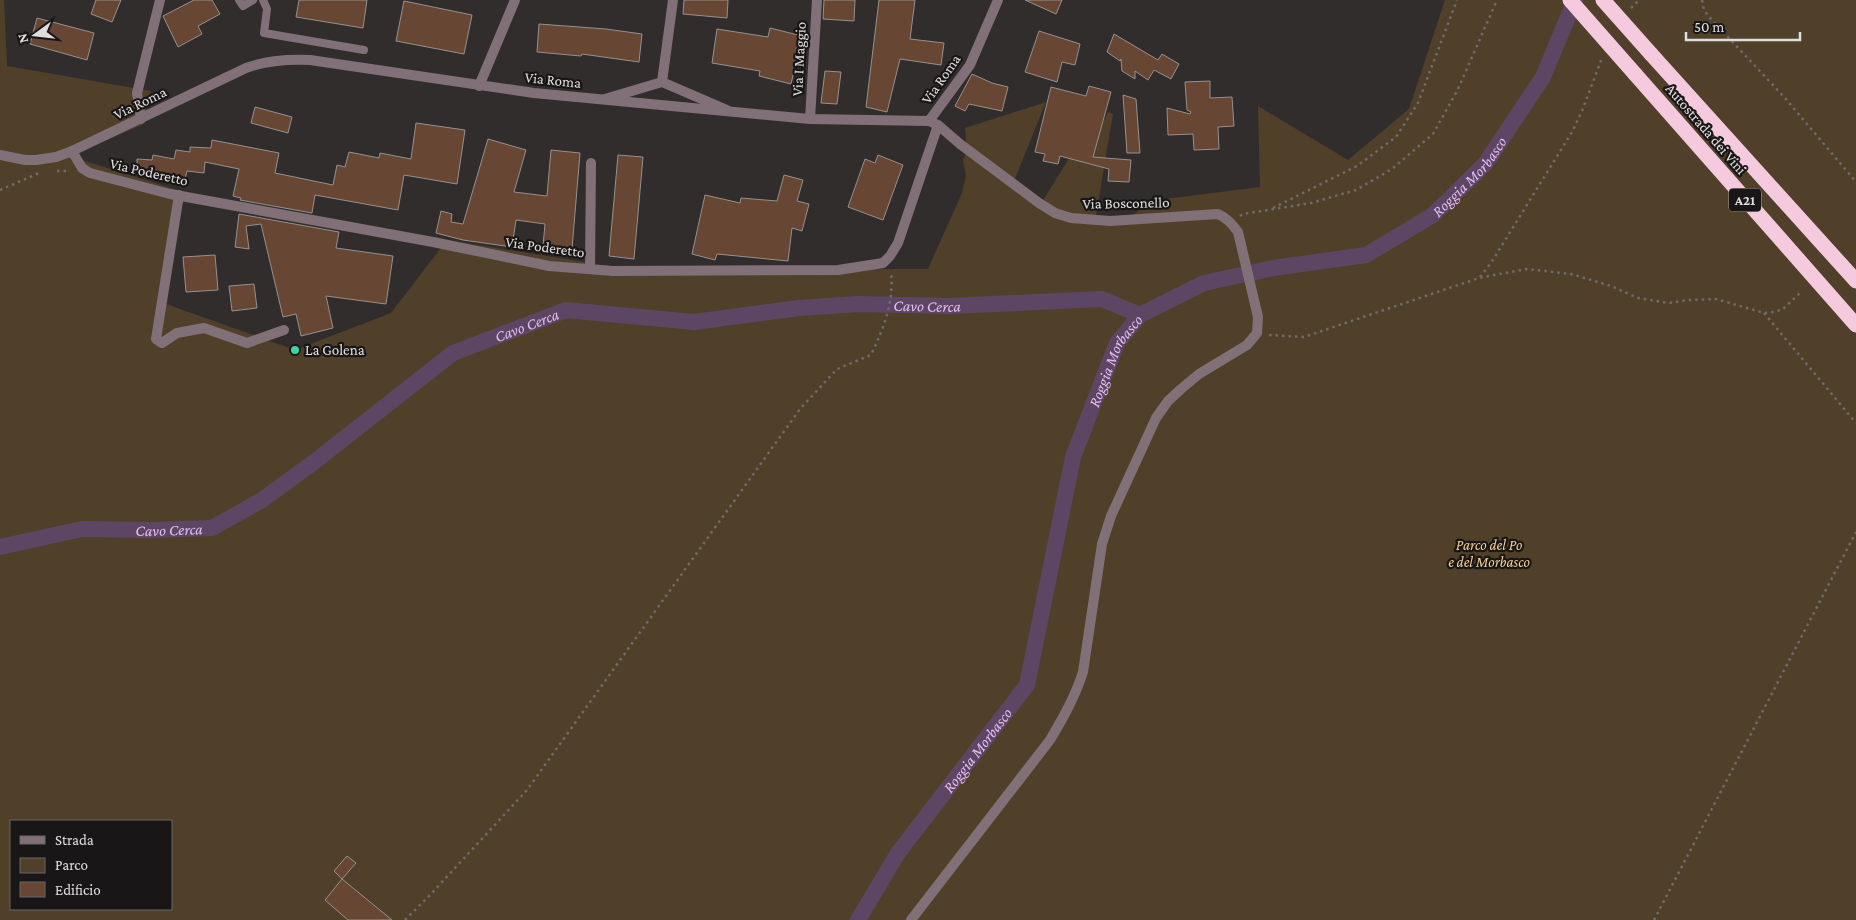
<svg xmlns="http://www.w3.org/2000/svg" width="1856" height="920" font-family="'Crimson Pro',serif">
<style>
.green{fill:#504029;fill-rule:evenodd}
.lines{fill:none;stroke-linecap:round;stroke-linejoin:round}
.canal{stroke:#5d4664;stroke-width:16}
.building{fill:#684634;stroke:#96918e}
.path{stroke:#6f6a6a;stroke-width:2.5;stroke-dasharray:2.5 4;stroke-linecap:butt}
.service{stroke:#817078;stroke-width:8}
.minor{stroke:#817078;stroke-width:10}
.tertiary{stroke:#817078;stroke-width:10}
.motorway{stroke:#f5c9de;stroke-width:15}
.motorway-bridge{stroke:#f5c9de;stroke-width:15}
.poi-dot{fill:#3dd4a3;stroke:#181616;stroke-width:2}
.labels{text-anchor:middle;dominant-baseline:central;stroke-width:4.5;stroke-linejoin:round;paint-order:stroke}
.shield{fill:#181616;stroke:#a4a1a1;stroke-width:1}
.shield-label{font-size:14px;font-weight:bold;fill:#e0dddd}
.street-label{font-size:15px;fill:#e0dddd;stroke:#181616}
.poi-label{font-size:15px;fill:#e0dddd;stroke:#181616;text-anchor:start}
.park-label{font-size:15px;font-style:italic;fill:#f3cd94;stroke:#181616}
.water-label{font-size:16px;font-style:italic;fill:#e5bcf1;stroke:#181616}
</style>
<rect width="100%" height="100%" fill="#322d2d"/>
<!-- green -->
<path class="green" d="M0,0H4L7,66L151,91L142,125L69,156L184,192L166,304L295,350L391,313L447,240L627,269H928L962,193L966,176L963,160L967,150L965,128L1046,102L1014,181L1042,202L1070,157L1084,162L1108,112L1113,114L1095,221L1130,218L1150,201L1260,187L1258,106L1348,160L1409,109L1445,0H1856V920H0ZM11,821H171V909H11Z"/>
<g class="lines">
<!-- canal -->
<g class="canal">
<path id="s1" d="M0,547L82,529L150,530L212,528L262,500L314,462L453,353L566,310L694,322L799,308L858,304L950,306L1102,299L1140,315"/>
<path id="s2" d="M858,920L898,853L1027,685L1073,457L1117,343L1140,315L1204,283L1273,268L1366,255L1433,215L1485,164L1543,77L1575,0"/>
</g>
</g>
<!-- building -->
<path class="building" d="M96,0H121L112,22L91,14Z
M194,0H212L220,14L198,26L202,34L178,47L163,16Z
M299,0H367L363,28L296,17Z
M684,0H728L727,18L683,14Z
M824,0H855L854,21L823,19Z
M879,0H915L910,39L944,43L941,65L900,59L887,112L866,107Z
M1025,0H1062L1056,14Z
M404,1L472,15L464,54L396,41Z
M37,18L94,33L87,60L30,44Z
M539,24L606,29L642,34L639,62L582,54L581,56L537,52Z
M770,28L802,36L791,84L759,76L760,71L712,63L717,29L768,37Z
M1039,31L1080,44L1075,65L1062,62L1057,82L1025,72Z
M1114,34L1158,60L1162,54L1179,64L1171,79L1154,70L1148,80L1135,71V79L1122,71L1121,59L1120,61L1107,52Z
M825,71L841,72L837,104L821,103Z
M972,74L992,83L1008,87L1002,111L969,104L965,111L955,106Z
M1210,81V98L1232,97L1234,126L1218,127L1219,149L1194,150L1193,134L1168,135L1167,108L1190,114L1191,112L1187,110L1185,82Z
M1089,86L1111,92L1093,157L1131,160L1129,182L1108,181L1109,169L1060,156L1058,164L1043,161L1045,154L1035,152L1051,87L1086,96Z
M1123,95L1136,99L1140,153H1127Z
M255,107L292,117L288,133L251,123Z
M416,123L465,130L457,184L404,175L398,210L315,195L312,213L240,200L241,198L233,196L239,169L205,162L204,173L187,171L185,179L150,175V172H137V159L152,160L153,155L174,159L176,150L190,152V147L211,148L212,140L279,153L275,173L333,185L337,165L345,167L349,152L379,158L380,153L411,159Z
M488,139L526,150L514,192L547,196L551,150L580,153L572,249L543,246L545,224L516,220L512,247L463,240L436,233L441,211L452,214L451,222L463,224Z
M618,155L643,157L634,259L609,256Z
M878,155L903,165L883,220L848,207L865,159L875,163Z
M784,175L803,180L797,201L809,204L802,231L792,228L788,261L717,254L715,260L692,254L705,195L740,203L741,198L777,201Z
M239,214L339,232L336,248L393,256L386,304L326,296L333,328L301,336L296,314L283,317L261,224L246,226L249,249L235,247Z
M215,255L218,290L186,292L183,257Z
M254,284L257,308L232,311L229,286Z
M347,856L356,863L342,879L334,871Z
M342,879L392,920H348L325,900Z"/>
<g class="lines">
<!-- path -->
<path class="path" d="M1702,0L1704,10L1711,19L1785,98L1856,182
M1631,8L1639,0
M57,171H69
M0,190L39,173
M1273,208L1357,166L1396,137L1418,103L1457,0
M1240,216L1243,214L1311,203L1356,190L1392,169L1433,134L1458,89L1497,0
M1480,277L1491,263L1572,132L1582,111L1602,58
M1764,313L1856,423
M1269,335L1304,337L1479,278L1526,269L1571,274L1611,286L1638,298L1669,303L1688,300L1716,299L1764,313L1774,312L1783,309L1800,293
M405,920L431,894L527,790L800,409L837,369L871,355C884,327 894,303 891,272
M1654,920L1856,532"/>
<!-- service -->
<path class="service" d="M239,0L243,6L253,0
M263,0L267,9L264,33L364,50"/>
<!-- minor -->
<path class="minor" d="M662,82L727,110
M605,99L662,82L673,0
M141,119L137,93L160,0
M810,119L817,0
M72,151L82,168L90,173L170,194L433,242L549,266L613,271L838,270L883,263L890,256L898,243L938,125
M179,195L156,339L162,343L177,333L204,328L247,343L284,330
M590,269L591,163
M911,920L1050,740C1063,718 1075,697 1083,672L1102,544L1111,516L1156,418L1168,401L1181,389L1199,374L1247,345L1257,333L1258,317L1238,232C1232,224 1227,218 1218,214L1110,221L1071,218L1055,213L1039,203L960,144L938,125L929,121"/>
<!-- tertiary -->
<path class="tertiary" d="M479,86L515,0
M0,155L25,160H36L56,157L70,152L246,68C268,60 288,59 310,60L534,93L810,119L929,121L970,65L998,0"/>
<!-- motorway -->
<path class="motorway" d="M1651,54L1856,281
M1635,74L1856,325"/>
<!-- motorway-bridge -->
<path class="motorway-bridge" d="M1570,0L1635,74
M1603,0L1651,54"/>
</g>
<!-- markers -->
<circle class="poi-dot" cx="295" cy="350" r="5"/>
<g class="labels">
<!-- shield labels -->
<rect class="shield" x="1729" y="188.5" width="32" height="23" rx="4"/>
<g class="shield-label">
<text x="1745" y="200">A21</text>
</g>
<!-- street labels -->
<g class="street-label">
<text transform="translate(799 59) rotate(-87)">Via I Maggio</text>
<text transform="translate(941 79) rotate(-55)">Via Roma</text>
<text transform="translate(553 80) rotate(6)">Via Roma</text>
<text transform="translate(140 103) rotate(-26)">Via Roma</text>
<text transform="translate(1706 129) rotate(49)">Autostrada dei Vini</text>
<text transform="translate(149 172) rotate(13)">Via Poderetto</text>
<text transform="translate(1126 203) rotate(-1)">Via Bosconello</text>
<text transform="translate(545 247) rotate(8)">Via Poderetto</text>
</g>
<!-- poi labels -->
<g class="poi-label">
<text x="305" y="350">La Golena</text>
</g>
<!-- park labels -->
<g class="park-label">
<text x="1489" y="545">Parco del Po<tspan x="1489" dy="17">e del Morbasco</tspan></text>
</g>
<!-- water labels -->
<g class="water-label">
<text stroke="none"><textPath href="#s2" startOffset="1048">Roggia Morbasco</textPath></text>
<text stroke="none"><textPath href="#s1" startOffset="996">Cavo Cerca</textPath></text>
<text stroke="none"><textPath href="#s1" startOffset="591">Cavo Cerca</textPath></text>
<text stroke="none"><textPath href="#s2" startOffset="628">Roggia Morbasco</textPath></text>
<text stroke="none"><textPath href="#s1" startOffset="171">Cavo Cerca</textPath></text>
<text stroke="none"><textPath href="#s2" startOffset="208">Roggia Morbasco</textPath></text>
</g>
</g>
<!-- legend -->
<rect x="10" y="820" width="162" height="90" fill="#181616" stroke="#686666"/>
<rect x="20" y="836" width="25" height="8" fill="#817078" stroke="#686666"/>
<text x="55" y="845" font-size="15" fill="#e0dddd">Strada</text>
<rect x="20" y="858" width="25" height="15" fill="#504029" stroke="#686666"/>
<text x="55" y="870" font-size="15" fill="#e0dddd">Parco</text>
<rect x="20" y="882" width="25" height="15" fill="#684634" stroke="#686666"/>
<text x="55" y="895" font-size="15" fill="#e0dddd">Edificio</text>
<!-- north arrow -->
<g transform="translate(35 35) rotate(255)" stroke="#181616" stroke-width="4" paint-order="stroke">
<path d="M0-4L9 19L0 12L-9 19Z" fill="#e0dddd"/>
<text y="-8" font-size="14" font-weight="bold" text-anchor="middle" fill="#e0dddd">N</text>
</g>
<!-- scale -->
<path d="M1686 32v8h114v-8" fill="none" stroke="#e0dddd" stroke-width="2.5"/>
<text x="1694" y="32" font-size="15" fill="#e0dddd" stroke="#181616" stroke-width="4" paint-order="stroke">50 m</text>
</svg>
